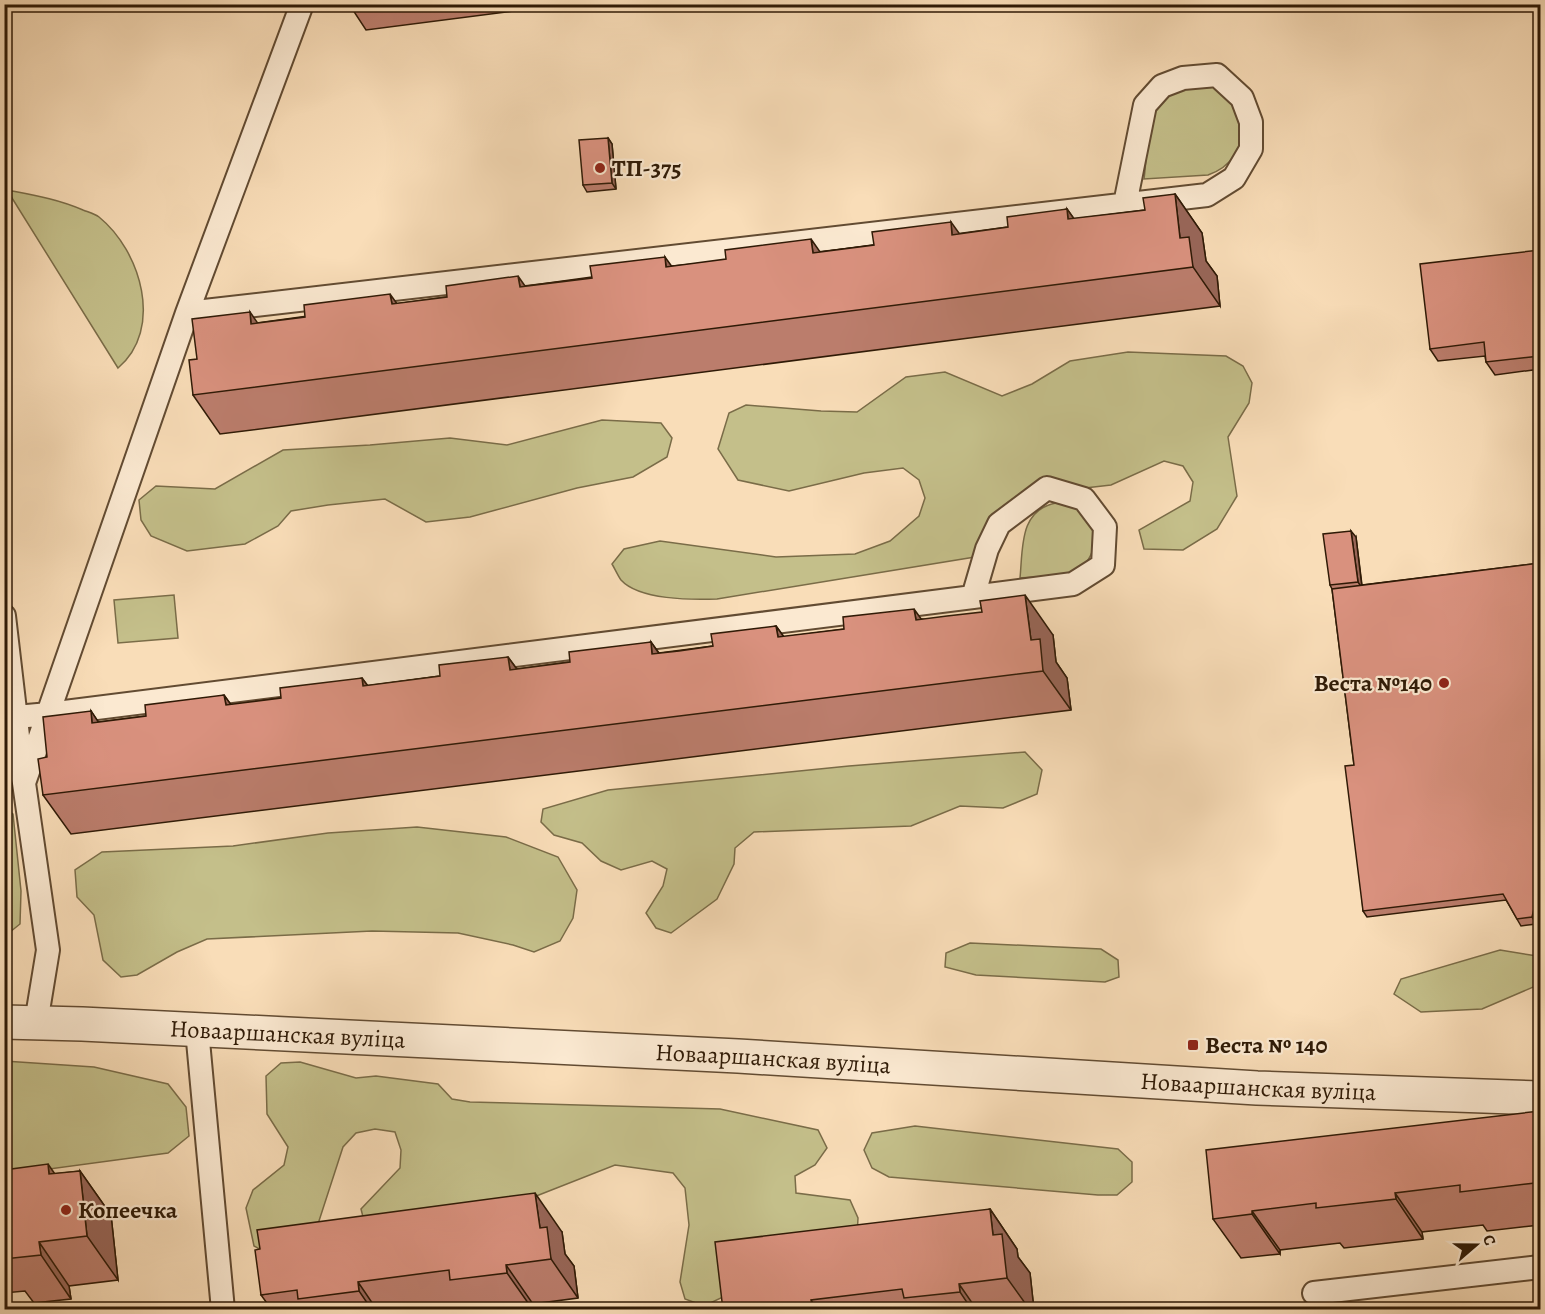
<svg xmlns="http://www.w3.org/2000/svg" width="1545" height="1314" font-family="Alegreya,serif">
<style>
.green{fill:#c4bf8a;stroke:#7a6c48;stroke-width:1.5}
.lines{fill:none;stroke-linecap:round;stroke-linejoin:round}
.lane-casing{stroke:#624b32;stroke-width:26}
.street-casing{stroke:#624b32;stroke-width:36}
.lane{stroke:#fbe9d1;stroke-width:22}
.street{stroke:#fbe9d1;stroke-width:33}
.wall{fill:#bb7d6c;stroke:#2f1a06;stroke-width:1.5}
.shaded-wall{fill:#986658;stroke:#2f1a06;stroke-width:1.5}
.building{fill:#d9917e;stroke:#2f1a06;stroke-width:1.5}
.poi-dot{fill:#8f2418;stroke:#fbe9d1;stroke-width:2}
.labels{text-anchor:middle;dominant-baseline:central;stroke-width:4.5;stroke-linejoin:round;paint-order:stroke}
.poi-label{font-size:24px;font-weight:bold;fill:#2f1a06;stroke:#fbe9d1;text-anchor:start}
.street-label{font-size:24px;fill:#2f1a06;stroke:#fbe9d1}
</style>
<rect width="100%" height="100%" fill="#f9ddb8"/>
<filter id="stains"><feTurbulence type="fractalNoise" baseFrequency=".00333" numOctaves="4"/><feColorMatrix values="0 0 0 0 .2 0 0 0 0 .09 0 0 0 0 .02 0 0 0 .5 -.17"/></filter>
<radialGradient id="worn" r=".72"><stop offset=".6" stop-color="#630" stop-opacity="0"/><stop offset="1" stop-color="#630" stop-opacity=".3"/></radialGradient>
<!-- green -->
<path class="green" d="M1204,84C1252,98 1256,158 1208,175L1144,179C1148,149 1145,105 1176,89C1184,86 1195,86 1204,84Z
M7,190C33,195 58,199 83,210C88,212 95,214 99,217C141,251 164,329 118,368Z
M1128,352L1226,356L1243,366L1252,383L1249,403L1228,437L1237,496L1217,529L1183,550L1144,549L1139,530L1190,501L1193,482L1183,466L1164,461L1111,485L1033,494L981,556L717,599C692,600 639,600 621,580C618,576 615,569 612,564L624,549L660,541L776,557L855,554L890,541L919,516L925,498L919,480L903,468L864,473L789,491L738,480L718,449L729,413L746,405L821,411L857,412L906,377L945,372L1002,396L1032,384L1070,361Z
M602,420L661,423L672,438L667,457L633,477L577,488L470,517L426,522L385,499L328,505L291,511L278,526L245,544L187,551L151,536L141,520L139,500L156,486L215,489L283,450L370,445L450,438L507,445Z
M1056,503L1076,507L1094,528C1094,536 1095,545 1092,552C1083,579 1044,576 1020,578C1023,548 1019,510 1056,503Z
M174,595L178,638L118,643L114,600Z
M1025,752L1042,770L1037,794L1003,808L960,806L911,826L754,832L735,848L734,864L717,899L671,933L656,928L646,913L663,886L667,869L652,861L621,870L601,861L582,843L554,835L541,822L543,809L608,790L849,766Z
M5,807L13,814L21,891L20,924L5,936Z
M417,827L506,837L558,857L577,890L573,918L560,941L534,952L513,945L458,933L372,931L207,939L177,952L137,975L121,977L103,960L94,915L77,897L75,870L102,852L233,846L328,833Z
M970,943L1101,949L1118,960L1119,977L1105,982L976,975L945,967L946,953Z
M1500,950L1537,956L1540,962V981L1538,985L1482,1009L1421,1012L1394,994L1401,979Z
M4,1061L94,1067L168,1084L186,1107L189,1136L168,1153L5,1175Z
M300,1062L356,1078L376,1076L438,1084L452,1099L470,1102L720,1109L818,1130L827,1148L815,1165L795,1176L796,1193L850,1200L858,1218L857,1237L759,1249L721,1298L704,1306L685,1299L680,1282L689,1225L685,1188L673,1173L615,1165L488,1215L366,1229L361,1209L400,1168L401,1150L395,1132L375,1129L356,1133L343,1147L318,1224L270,1255L254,1246L246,1208L253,1190L284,1165L288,1147L267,1114L266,1076L281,1063Z
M915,1126L1118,1149L1132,1162V1182L1117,1195H1098L889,1177L872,1168L864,1150L872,1133Z"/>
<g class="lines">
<defs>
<path id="lane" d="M187,313L1207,195L1234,178L1251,149V122L1242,98L1217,75L1183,78L1162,86L1145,105L1125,204
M4,616L23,779
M16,717L49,714L973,597L1073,584L1103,565L1105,527L1084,499L1047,488L999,524L987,549L973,597
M36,1023L48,950L24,783L187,313L302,4
M197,1030L223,1310
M1314,1293L1540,1267"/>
<g id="street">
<path id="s1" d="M4,1022L82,1024L738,1056L1257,1088L1540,1098"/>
</g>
</defs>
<!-- lane casing -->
<use href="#lane" class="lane-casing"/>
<!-- street casing -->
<use href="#street" class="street-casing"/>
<!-- lane -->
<use href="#lane" class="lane"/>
<!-- street -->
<use href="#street" class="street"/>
</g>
<!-- wall -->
<path class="wall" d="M349,4H569L366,30Z
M608,138L612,144L616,189L587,192L583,185Z
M1175,194L1202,233L1206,261L1217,276L1220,306L220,434L193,395L197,359L257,323L672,266L820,252L1008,227L1067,209L1074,219L1145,210Z
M1540,250V369L1495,375L1486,362L1485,356L1438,361L1430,349Z
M1356,537L1362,585L1540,563V907L1536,924L1521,926L1506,900L1367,917L1363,911L1354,765L1332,589L1330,585Z
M922,619L1053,635L1056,662L1067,678L1071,710L71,834L43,795L47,757L91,711L98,722L146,716L224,695L231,705L281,698L362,678L368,686L440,676L508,657L517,669L570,662L651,642L659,653L713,646L776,626L784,637Z
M1540,1111V1225L1487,1231L1483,1225L1422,1232L1423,1239L1344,1248L1340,1243L1280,1250V1254L1241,1258L1213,1219Z
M4,1170L54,1174L80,1171L111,1215L118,1280L69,1286L71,1299L52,1301L34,1303L25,1291L4,1293Z
M990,1209L1017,1249L1018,1257L1030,1273L1034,1310H723Z
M562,1232L565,1254L574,1266L578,1298L533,1304L534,1310H272L261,1295Z"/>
<!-- shaded-wall -->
<path class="shaded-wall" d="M608,138L612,144L616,189L612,183Z
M1175,194L1202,233L1206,261L1217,276L1220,306L1193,267L1180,238Z
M1067,209L1095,248L1068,219Z
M951,222L979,261L952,235Z
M811,239L839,279L813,253Z
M665,257L693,296L666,267Z
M518,276L546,316L520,287Z
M390,294L418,333L392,304Z
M250,312L277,351L251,324Z
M1351,531L1356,537L1362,588L1358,582Z
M1025,595L1053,635L1056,662L1067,678L1071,710L1043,671L1031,640Z
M914,609L942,648L916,620Z
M776,626L804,665L778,637Z
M651,642L678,681L652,654Z
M508,657L536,696L510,670Z
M362,678L390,717L363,686Z
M224,695L252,734L226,705Z
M91,711L118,751L92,723Z
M1539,889L1540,891V907L1536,924L1532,917Z
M48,1164L79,1209L49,1174Z
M80,1171L111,1215L118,1280L87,1236Z
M1534,1177L1540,1186V1191L1535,1183Z
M535,1193L562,1232L565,1254L574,1266L578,1298L551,1259L540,1228Z
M1395,1193L1422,1232L1423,1239L1396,1199Z
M990,1209L1017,1249L1018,1257L1030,1273L1034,1310H1030L1007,1278L993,1235Z
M1252,1211L1280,1250V1254L1252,1214Z
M39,1242L69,1286L71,1299L41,1255Z
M506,1265L533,1304L534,1310H533L507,1273Z
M358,1282L377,1310H372L359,1291Z
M959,1284L977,1310H972L960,1292Z
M811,1300L818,1310L813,1309Z"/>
<!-- building -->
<path class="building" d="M608,138L612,183L583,185L579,140Z
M1175,194L1180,238L1189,237L1193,267L193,395L189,360L197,359L192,319L250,312L251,324L305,317L304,305L390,294L392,304L447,297L446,286L518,276L520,287L592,278L590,266L665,257L666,267L726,259L725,250L811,239L813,253L874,245L872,232L951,222L952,235L1008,227L1007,217L1067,209L1068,219L1145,210L1143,198Z
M1540,250V356L1486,362L1484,342L1430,349L1420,264Z
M1351,531L1358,582L1330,585L1323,534Z
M1540,563V889H1539L1532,917L1517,919L1503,894L1363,911L1345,766L1354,765L1332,589Z
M1025,595L1031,640L1040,639L1043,671L43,795L38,759L47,757L43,717L91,711L92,723L146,716L145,705L224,695L226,705L281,698L280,688L362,678L363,686L440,676L439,665L508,657L510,670L570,662L569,652L651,642L652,654L679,651L713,646L711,634L776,626L778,637L844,629L843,617L914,609L916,620L947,616L982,612L980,601Z
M1540,1111V1176L1534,1177L1535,1183L1460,1192V1185L1395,1193L1396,1199L1316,1208V1203L1252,1211V1214L1213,1219L1206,1150Z
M48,1164L49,1174L80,1171L87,1236L39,1242L41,1255L4,1259V1170Z
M535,1193L540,1228L547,1227L551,1259L506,1265L507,1273L450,1280L449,1270L358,1282L359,1291L298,1299L297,1290L261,1295L255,1250L260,1249L257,1230Z
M990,1209L993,1235L1002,1234L1007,1278L959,1284L960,1292L904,1298L902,1289L811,1300L813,1309L809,1310H751V1308L741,1310H723L715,1242Z"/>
<!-- markers -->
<g class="poi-dot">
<circle cx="600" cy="168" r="6"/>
<circle cx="1444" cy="683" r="6"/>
<rect x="1187" y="1039" width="12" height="12" rx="3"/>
<circle cx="66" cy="1210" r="6"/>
</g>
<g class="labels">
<!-- poi labels -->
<g class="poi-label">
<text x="612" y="168">ТП-375</text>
<text x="1432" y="683" text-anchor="end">Веста №140</text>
<text x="1205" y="1045">Веста № 140</text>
<text x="78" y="1210">Копеечка</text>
</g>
<!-- street labels -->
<g class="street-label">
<text stroke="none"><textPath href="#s1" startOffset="284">Новааршанская вуліца</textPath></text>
<text stroke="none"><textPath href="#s1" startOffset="770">Новааршанская вуліца</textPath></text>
<text stroke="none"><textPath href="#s1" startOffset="1256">Новааршанская вуліца</textPath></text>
</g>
</g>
<!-- margin -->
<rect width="1545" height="1314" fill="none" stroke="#f9ddb8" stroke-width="24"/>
<rect x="6" y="6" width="1533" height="1302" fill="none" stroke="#2f1a06" stroke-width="3"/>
<rect x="12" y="12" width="1521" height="1290" fill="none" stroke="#2f1a06" stroke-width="1.5"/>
<!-- north arrow -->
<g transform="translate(1476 1245) rotate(70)" stroke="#fbe9d1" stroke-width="4.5" paint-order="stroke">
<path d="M0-4.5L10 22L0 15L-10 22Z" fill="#2f1a06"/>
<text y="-9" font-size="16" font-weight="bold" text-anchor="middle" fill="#2f1a06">С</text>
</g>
<rect width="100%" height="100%" filter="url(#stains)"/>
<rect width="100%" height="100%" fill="url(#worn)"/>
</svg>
